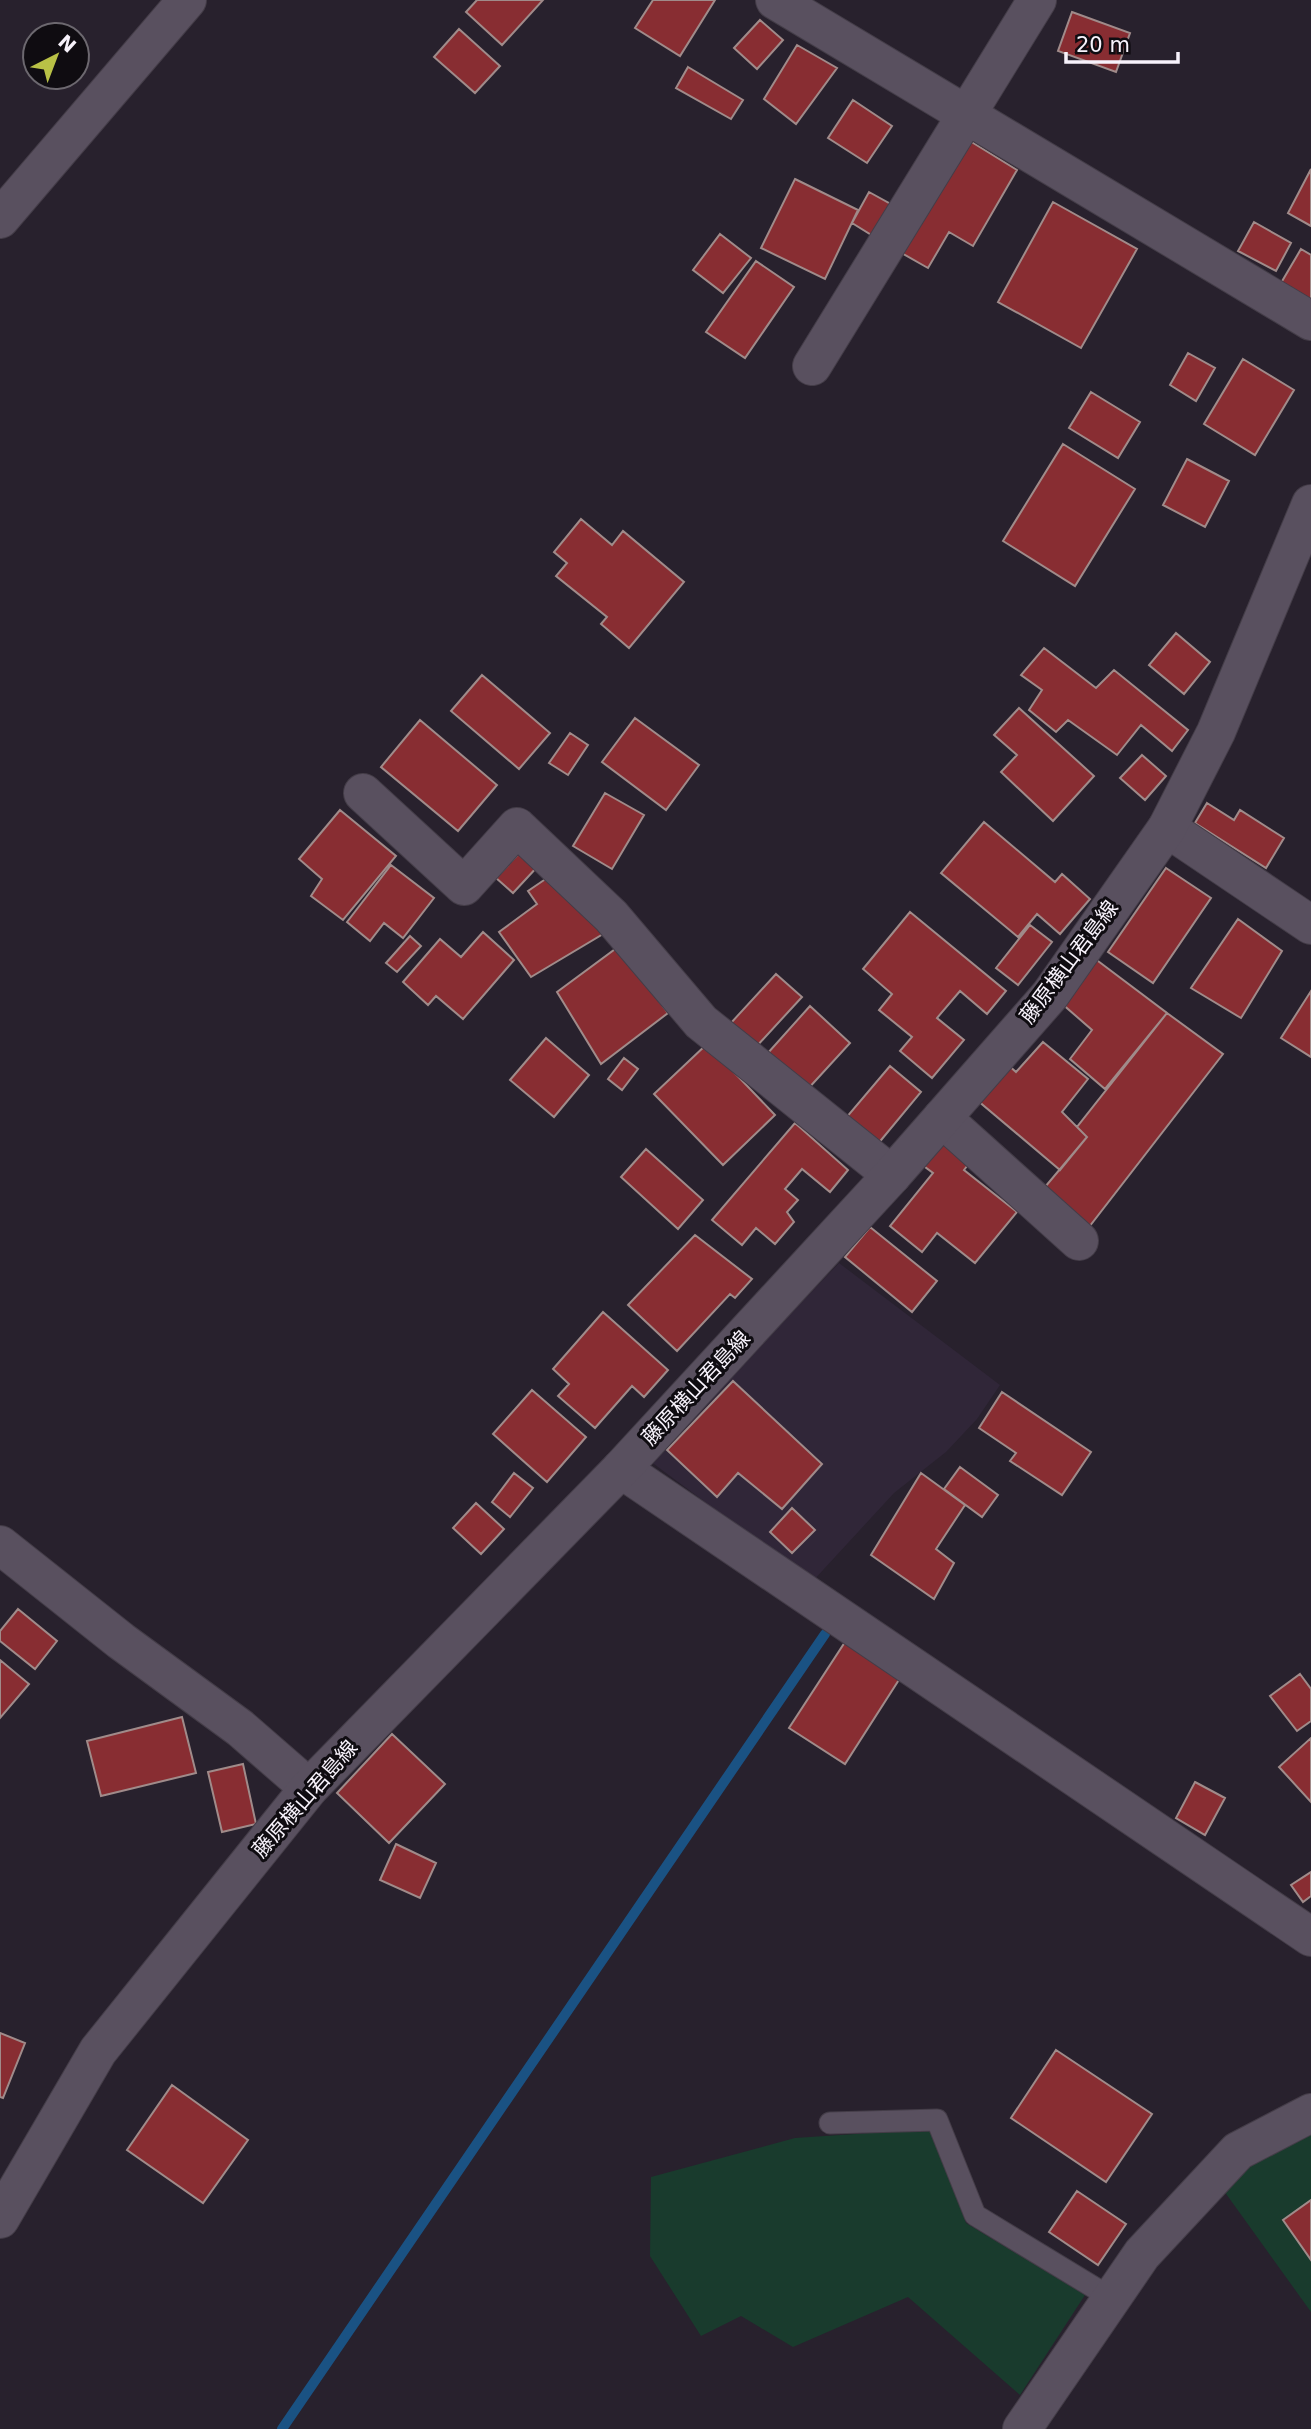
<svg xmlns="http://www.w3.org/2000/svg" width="1311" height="2429" font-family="'DejaVu Sans','Noto Sans JP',sans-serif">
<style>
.built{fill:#302638}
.green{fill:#193b2d}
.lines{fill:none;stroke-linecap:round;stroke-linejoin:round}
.stream{stroke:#1a5283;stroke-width:10}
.building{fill:#882d32;stroke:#a08b8a;stroke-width:2}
.service-casing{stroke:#443d48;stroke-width:23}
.minor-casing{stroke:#443d48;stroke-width:40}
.secondary-casing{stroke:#443d48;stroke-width:40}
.service{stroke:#59505f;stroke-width:21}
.minor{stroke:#59505f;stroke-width:38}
.secondary{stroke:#59505f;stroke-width:38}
.labels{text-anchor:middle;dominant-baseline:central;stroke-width:6;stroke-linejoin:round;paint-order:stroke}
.street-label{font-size:21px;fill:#f7f2fb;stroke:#0f0c11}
</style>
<rect width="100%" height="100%" fill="#28212d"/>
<!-- built -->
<path class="built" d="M839,1263L1000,1385L977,1419L946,1452L894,1493L812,1582L650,1461Z"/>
<!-- green -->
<path class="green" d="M1311,2125V2312L1219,2184Z
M931,2129L966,2223L1085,2295L1020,2395L908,2297L793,2347L741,2316L701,2336L650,2256L651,2177L795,2138Z"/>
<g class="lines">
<!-- stream -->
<path class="stream" d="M282,2429L825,1634"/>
</g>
<!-- building -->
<path class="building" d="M477,0H543L502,45L466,12Z
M653,0H715L680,56L635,28Z
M1072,12L1130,33L1116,72L1058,51Z
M760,20L783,40L757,69L734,48Z
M459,29L500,66L475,93L434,57Z
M797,45L837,68L796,124L764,99Z
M688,67L743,100L731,119L676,88Z
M853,100L892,126L867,163L828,138Z
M965,138L1017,170L973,246L949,232L928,268L898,251Z
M1311,169V226L1288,213Z
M795,179L858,210L825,279L761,248Z
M869,192L896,207L878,239L852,223Z
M1053,202L1137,249L1081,348L998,302Z
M1254,222L1291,243L1276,271L1238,251Z
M720,234L751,258L723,293L693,270Z
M1301,249L1311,255V301L1281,283Z
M756,261L794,287L745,358L706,332Z
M1188,353L1215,368L1196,401L1170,385Z
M1243,359L1294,390L1255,455L1204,424Z
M1091,392L1140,422L1118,458L1069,428Z
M1063,444L1135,489L1075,586L1003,541Z
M1187,459L1229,481L1205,527L1163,505Z
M581,519L612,545L623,531L684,582L629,648L601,624L607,617L556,576L567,563L554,552Z
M1176,633L1210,662L1184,694L1149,665Z
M1044,648L1096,688L1114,670L1188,730L1172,751L1141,725L1117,755L1068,720L1056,732L1029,710L1042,690L1021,675Z
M482,675L550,733L519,769L451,711Z
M1019,708L1094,776L1053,821L1001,772L1017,755L994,735Z
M635,718L699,765L666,810L602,762Z
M420,720L497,785L458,831L381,767Z
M570,733L588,745L568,775L549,763Z
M1142,755L1166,776L1145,800L1120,778Z
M605,793L644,815L612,869L573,846Z
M1207,803L1234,820L1240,810L1284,838L1266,868L1195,823Z
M340,810L396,856L343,920L311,896L322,879L299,859Z
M984,822L1055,882L1062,874L1090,899L1060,934L1037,914L1018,937L941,873Z
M522,850L539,865L513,893L496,878Z
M391,865L434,898L403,938L384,923L370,941L347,922Z
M1166,868L1211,898L1153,983L1108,952Z
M550,876L603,934L531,977L499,932L537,904L528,891Z
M910,912L1006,991L987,1014L960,991L937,1018L964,1040L932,1078L900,1051L912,1037L879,1010L892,994L863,969Z
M1238,919L1282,951L1241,1018L1191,988Z
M1030,925L1052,942L1018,985L996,968Z
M483,932L514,960L463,1019L436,996L428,1005L403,982L440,939L461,957Z
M410,936L421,946L397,972L386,963Z
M618,947L668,1013L601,1064L557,992Z
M1094,958L1167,1013L1105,1089L1070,1059L1092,1030L1060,1002Z
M776,974L802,997L755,1048L730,1024Z
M1311,991V1057L1281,1038Z
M810,1006L850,1043L806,1091L767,1054Z
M1167,1013L1223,1054L1089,1227L1045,1187L1087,1137L1077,1127Z
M546,1038L589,1075L554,1117L510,1080Z
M1043,1042L1088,1079L1062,1112L1087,1137L1060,1170L977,1100L1006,1063L1016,1072Z
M707,1044L775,1115L723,1165L654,1094Z
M624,1058L638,1069L622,1090L608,1079Z
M890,1066L921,1092L877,1145L845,1119Z
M795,1123L848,1170L830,1192L802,1169L785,1189L798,1200L787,1212L794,1222L775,1244L756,1228L742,1245L712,1220Z
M942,1137L971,1161L964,1170L1017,1212L975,1263L937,1233L922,1252L890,1226L933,1173L921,1164Z
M646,1149L703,1200L678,1229L621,1177Z
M870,1227L937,1281L912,1312L845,1257Z
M695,1235L752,1279L735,1298L730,1294L677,1351L628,1305Z
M603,1312L668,1370L644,1397L632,1386L595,1428L558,1396L569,1384L553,1369Z
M733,1381L822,1464L782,1509L738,1473L717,1497L667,1450Z
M532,1390L586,1437L547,1482L493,1434Z
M1002,1392L1091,1452L1062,1495L1010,1461L1016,1453L979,1428Z
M960,1467L998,1495L982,1517L944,1489Z
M514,1473L533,1488L510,1517L492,1502Z
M921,1473L965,1505L936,1549L954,1563L934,1599L871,1555Z
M476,1503L504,1529L481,1554L453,1528Z
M792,1508L815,1530L792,1553L770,1532Z
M18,1609L57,1641L35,1669L0,1641V1631Z
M847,1639L902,1675L845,1764L789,1728Z
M0,1660L29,1684L0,1718Z
M1300,1674L1311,1689V1721L1297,1731L1270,1696Z
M182,1717L196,1773L101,1796L87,1741Z
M392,1734L445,1784L389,1843L337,1793Z
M1311,1738V1802L1279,1767Z
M243,1764L256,1824L222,1832L208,1772Z
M1195,1782L1225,1798L1205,1835L1176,1818Z
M396,1844L436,1863L420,1898L380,1880Z
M1311,1872V1896L1303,1902L1291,1885Z
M0,2033L25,2043L3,2098L0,2097Z
M1056,2050L1152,2114L1106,2182L1011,2118Z
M172,2085L248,2140L203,2203L127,2150Z
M1077,2191L1126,2224L1098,2265L1049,2232Z
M1311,2200V2260L1283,2220Z"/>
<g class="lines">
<defs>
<path id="service" d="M830,2123L937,2120L975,2215L1113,2299"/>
<path id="minor" d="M775,0L1311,321
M0,219L187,0
M812,366L1037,0
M363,793L464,886L517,827L611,916L701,1022L892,1175
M1167,828L1311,925
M942,1118L1079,1241
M621,1469L1311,1937
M0,1545L121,1641L240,1728L309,1788
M1022,2429L1142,2254L1238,2151L1311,2113"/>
<path id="secondary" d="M0,2219L98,2051L309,1788L621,1469L892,1175L1050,995L1167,828L1216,732L1311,504"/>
</defs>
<!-- service casing -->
<use href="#service" class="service-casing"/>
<!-- minor casing -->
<use href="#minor" class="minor-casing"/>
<!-- secondary casing -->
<use href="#secondary" class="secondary-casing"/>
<!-- service -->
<use href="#service" class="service"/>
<!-- minor -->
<use href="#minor" class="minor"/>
<!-- secondary -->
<use href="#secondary" class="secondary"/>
</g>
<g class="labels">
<!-- street labels -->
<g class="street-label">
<text transform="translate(1069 962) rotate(-53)">藤原横山君島線</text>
<text transform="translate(696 1388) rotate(-47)">藤原横山君島線</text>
<text transform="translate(305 1799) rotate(-49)">藤原横山君島線</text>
</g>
</g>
<!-- north arrow -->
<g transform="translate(56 56) rotate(42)"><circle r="33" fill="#0f0c11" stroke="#6c686f" stroke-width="2"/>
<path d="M0-5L12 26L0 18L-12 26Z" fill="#b9c146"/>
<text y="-10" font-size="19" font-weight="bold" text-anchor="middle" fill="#f7f2fb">N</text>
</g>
<!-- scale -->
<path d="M1066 52v10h112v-10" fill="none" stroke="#f7f2fb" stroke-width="3.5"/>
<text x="1076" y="52" font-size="21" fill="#f7f2fb" stroke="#0f0c11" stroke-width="5" paint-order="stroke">20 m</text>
</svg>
